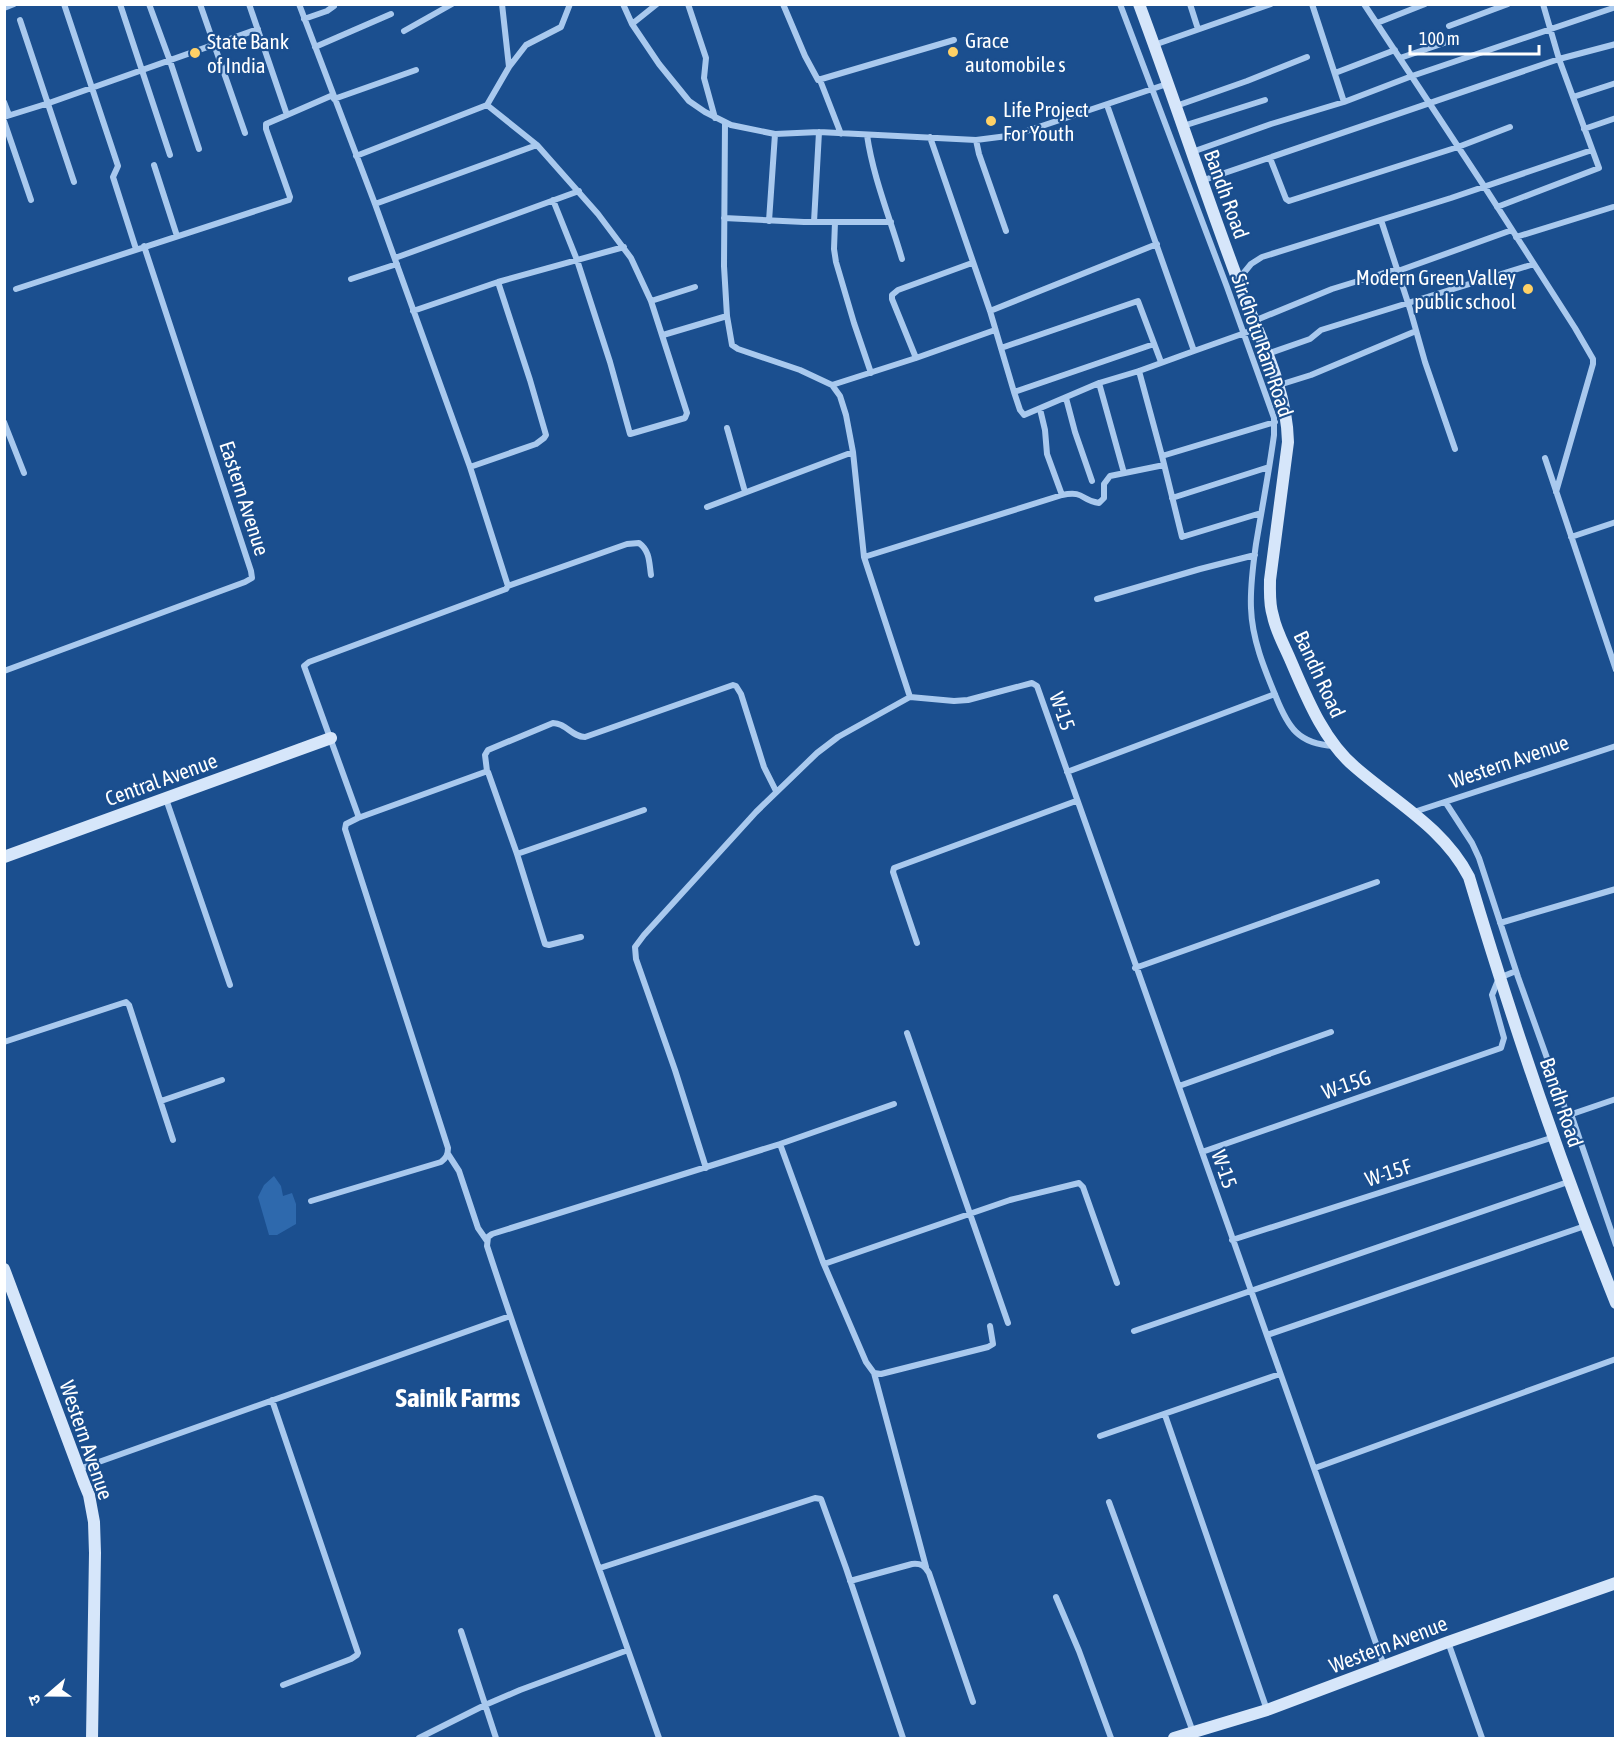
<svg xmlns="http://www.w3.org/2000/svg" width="1620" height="1743" font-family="'Asap Condensed','Noto Sans Devanagari',sans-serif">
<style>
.green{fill:#2e69ad}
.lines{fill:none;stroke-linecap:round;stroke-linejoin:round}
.street{stroke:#a9c9ee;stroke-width:6}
.secondary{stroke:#d6e6fa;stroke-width:12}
.poi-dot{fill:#ffd166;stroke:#1b4f8f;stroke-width:2}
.labels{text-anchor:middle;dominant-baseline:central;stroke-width:4.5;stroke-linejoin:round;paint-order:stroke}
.poi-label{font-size:21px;fill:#fff;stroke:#1b4f8f;text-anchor:start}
.street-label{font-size:21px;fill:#fff;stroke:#1b4f8f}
.district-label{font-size:27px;font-weight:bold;fill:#fff;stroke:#1b4f8f}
</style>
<rect width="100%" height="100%" fill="#1b4f8f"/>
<!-- green -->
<path class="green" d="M274,1176L281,1186L283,1196L292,1193L296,1204V1224L277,1235H269L258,1197L264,1185Z"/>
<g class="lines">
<!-- street -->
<path class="street" d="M64,4L118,166L113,177L136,249
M120,4L170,155
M149,4L170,61L199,149
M200,4L245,133
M249,4L287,115L333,95
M299,4L375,204L470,467L508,586
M502,4L509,67
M623,4L632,24
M657,4L632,24L659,64L689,101L705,112L731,125L775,134L819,132L976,140L1015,135L1167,84
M688,4L706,58L704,78L715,118
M783,4L805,56L818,80L954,40
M1120,4L1227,287L1274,418V435C1269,472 1262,508 1256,544C1253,566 1250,586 1251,608C1252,639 1264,668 1276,697C1288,727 1298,744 1334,746
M1190,4L1198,29
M1312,4L1344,102
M1364,4L1484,186L1575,328L1593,359V364L1556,492
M4,8L14,4
M304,19L327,11L334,6
M20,20L74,182
M1377,23L1425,4
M1449,26L1508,4
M404,31L452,4
M1154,45L1271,4
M315,47L391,14
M1400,58L1450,41
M1335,73L1395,50
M820,80L841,134
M1573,97L1616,83
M334,99L416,70
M4,102L9,115
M487,105L537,145L598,214L631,258L651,301L687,413L685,418L630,434L610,362L577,260L553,200
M1107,105L1194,351L1256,329
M1176,106L1247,81L1307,57
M4,117L49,103L258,29
M4,121L31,200
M725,122L724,266L727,316L732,345L738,349L800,370L832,385L840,396L846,415L853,452L864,557L910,697L954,701L968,700L1032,683L1037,686C1150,1014 1270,1339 1384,1666
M1183,126L1265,100
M1584,129L1616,118
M867,135C873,177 890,218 902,259
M930,137L990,311L1014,392L1020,410L1024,415L1099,383L1139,371L1194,351
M976,140L979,154L1006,231
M1192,152L1271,124L1344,102L1412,76L1616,7
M356,156L487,105L509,67L526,45L561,27L570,4
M1270,158L1286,199L1289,201L1458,147L1510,127
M154,165L177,236
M1201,181L1559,59L1616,44
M375,204L537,145
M1497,207L1599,168L1559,59L1543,4
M724,218L804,222H891
M1381,220L1410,309L1425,362L1455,449
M769,221L775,134
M814,222L819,132
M835,222L834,249L836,262L854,323L871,373
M1516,237L1613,207
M395,258L579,191
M1398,271L1512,230
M351,279L397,264
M1238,280L1251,264L1262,257L1451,198L1592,150
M16,289L289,200L290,197L266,129V124L287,115
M651,301L695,287
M413,311L498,282L624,247
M990,311L1157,244
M1254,321L1332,289L1397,269
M663,335L727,316
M1001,348L1138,301L1161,362
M1267,354L1310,339L1321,330L1534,264
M916,358L892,299V295L898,290L972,263
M1139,371L1162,456L1182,537L1261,513
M1099,383L1124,473
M832,385L916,358L995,330
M1279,385L1311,375L1416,331
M1014,392L1154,344
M1066,398L1075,432L1092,481
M1040,409L1045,430L1047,454L1062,495
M4,422L24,473
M727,428L745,492
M1162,456L1275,422
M1545,458L1616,670
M470,467L536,444L544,438L546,435L530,380L498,282
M1172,498L1269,467
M707,507L853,452
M1571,537L1616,522
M864,557L1062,495C1085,490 1081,501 1099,503L1104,498V484L1110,476L1164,465
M1097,599L1200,569L1255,555
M4,671L245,582L252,578L251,571L144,246
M487,771L485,755L488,750L553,723C566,723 572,737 585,737L733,685L736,686L741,694L764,767L776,791
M1067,772L1275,694
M166,799L230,985
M1446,803L1472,843L1479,858L1518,977L1566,1111L1568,1113H1575L1616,1099
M1414,812L1616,746
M358,818L485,772H488L517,854L545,944L549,945L581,937
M517,854L644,810
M1500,923L1616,889
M917,943L893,872L894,868L1076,801
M1135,968L1377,882
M907,1033L1008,1323
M4,1042L126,1002L129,1005L173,1140
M1179,1086L1331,1032
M161,1101L222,1080
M1571,1114L1616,1245
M780,1144L823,1262L866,1362L874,1373L881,1374L988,1347L993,1344L990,1326
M1202,1152L1501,1048L1504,1038L1492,995L1499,978L1516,971
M448,1154L459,1171L478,1228L487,1241
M706,1168L675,1070L636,959L635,947L644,935L756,812L817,753L838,737L910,697
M311,1201L441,1162C446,1158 448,1155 448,1148L345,829L346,824L358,818V815L304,666L309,662L506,589L508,586L627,544L639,543C650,551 649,562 651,575
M1232,1240L1554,1137
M824,1264L1010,1200L1079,1183L1083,1187L1117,1283
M1134,1331L1568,1182
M1267,1335L1585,1226
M874,1373L926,1567
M272,1400L358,1653L357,1655L351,1659L283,1685
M1165,1415L1267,1710
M1100,1436L1280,1374
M1315,1468L1616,1359
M79,1469L510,1316
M1109,1502L1193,1732
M600,1568L815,1498L821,1499L846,1568L903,1738
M850,1581L912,1564C921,1563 925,1566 929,1573L973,1702
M1056,1597L1079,1651L1111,1738
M461,1631L496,1738
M1448,1642L1482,1738
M419,1738L485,1705L520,1690L628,1650
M659,1738C602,1574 541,1411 487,1246L488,1237L492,1234L780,1144L894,1104"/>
<!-- secondary -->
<path class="secondary" d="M1139,4C1173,95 1203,187 1237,278C1256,331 1287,385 1288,442L1270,580C1270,592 1269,604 1273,616C1276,631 1284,645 1290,659C1306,696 1323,740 1355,767C1395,802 1444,828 1469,877C1512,1021 1560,1163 1616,1303
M4,857L331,738
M4,1269L84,1483L89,1495L94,1522L95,1553L92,1738
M1174,1738L1267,1710L1448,1642L1616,1583"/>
</g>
<!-- markers -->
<g class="poi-dot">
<circle cx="953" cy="52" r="6"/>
<circle cx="195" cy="53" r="6"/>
<circle cx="991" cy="121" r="6"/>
<circle cx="1528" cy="289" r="6"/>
</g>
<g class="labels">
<!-- poi labels -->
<g class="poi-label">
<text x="965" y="40">Grace<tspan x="965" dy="24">automobile s</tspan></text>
<text x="207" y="41">State Bank<tspan x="207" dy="24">of India</tspan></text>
<text x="1003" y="109">Life Project<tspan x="1003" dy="24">For Youth</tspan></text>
<text x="1516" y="277" text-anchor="end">Modern Green Valley<tspan x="1516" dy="24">public school</tspan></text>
</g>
<!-- street labels -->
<g class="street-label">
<text transform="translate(1227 194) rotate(70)">Bandh Road</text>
<text transform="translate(1263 345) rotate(71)">Sir Chotu Ram Road</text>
<text transform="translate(245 498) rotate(72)">Eastern Avenue</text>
<text transform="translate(1320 674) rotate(65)">Bandh Road</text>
<text transform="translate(1063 711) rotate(71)">W-15</text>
<text transform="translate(1509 761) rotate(-19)">Western Avenue</text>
<text transform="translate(161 779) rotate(-20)">Central Avenue</text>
<text transform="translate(1346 1084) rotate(-19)">W-15G</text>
<text transform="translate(1562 1102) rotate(71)">Bandh Road</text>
<text transform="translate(1225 1169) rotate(71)">W-15</text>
<text transform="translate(1388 1172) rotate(-18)">W-15F</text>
<text transform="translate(87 1440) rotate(71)">Western Avenue</text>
<text transform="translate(1388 1644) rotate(-21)">Western Avenue</text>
</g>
<!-- district labels -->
<g class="district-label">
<text x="458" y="1397">Sainik Farms</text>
</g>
</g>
<!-- border -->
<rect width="1620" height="1743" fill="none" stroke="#ffffff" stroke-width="12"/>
<!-- north arrow -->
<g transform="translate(48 1695) rotate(250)" stroke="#1b4f8f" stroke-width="4.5" paint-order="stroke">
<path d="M0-4.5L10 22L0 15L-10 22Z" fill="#ffffff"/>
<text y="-9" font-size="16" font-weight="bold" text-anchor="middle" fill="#ffffff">उ</text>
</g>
<!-- scale -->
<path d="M1410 45v9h129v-9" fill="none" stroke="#ffffff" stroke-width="3"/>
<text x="1419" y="45" font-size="18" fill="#ffffff" stroke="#1b4f8f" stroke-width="4.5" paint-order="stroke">100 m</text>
</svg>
